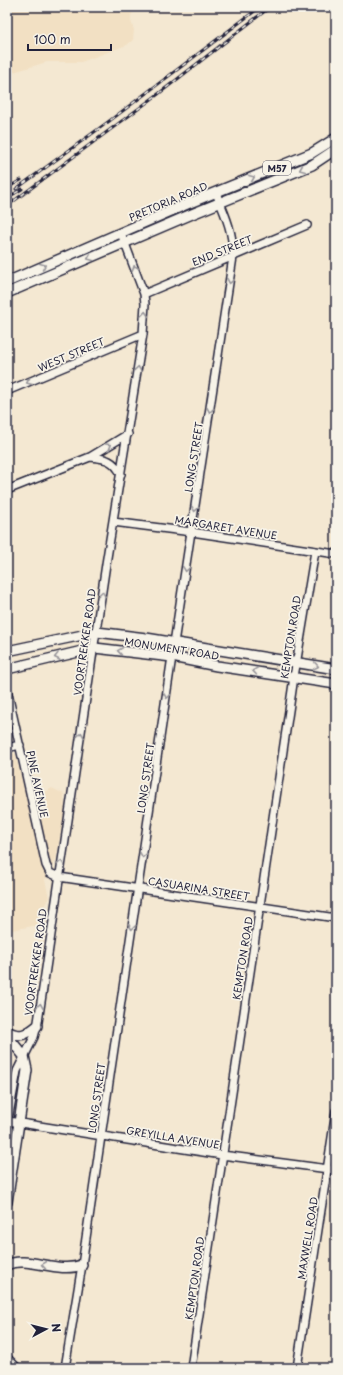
<svg xmlns="http://www.w3.org/2000/svg" width="343" height="1375" font-family="'Playpen Sans',sans-serif">
<style>
.built{fill:#f2e0c3}
.lines{fill:none;stroke-linecap:round;stroke-linejoin:round}
.minor-casing{stroke:#22223b;stroke-width:10}
.major-casing{stroke:#22223b;stroke-width:12}
.minor{stroke:#f7f3e8;stroke-width:7}
.major{stroke:#f7f3e8;stroke-width:9}
.rail-casing{stroke:#22223b;stroke-width:3}
.rail{stroke:#f7f3e8;stroke-width:1.5;stroke-dasharray:4.5;stroke-linecap:butt}
.oneway{stroke:#97959a}
.labels{text-anchor:middle;dominant-baseline:central;stroke-width:3.5;stroke-linejoin:round;paint-order:stroke}
.shield{fill:#f7f3e8;stroke:#62616f;stroke-width:1}
.shield-label{font-size:9px;font-weight:bold;fill:#22223b}
.street-label{font-size:10px;fill:#22223b;stroke:#f7f3e8}
</style>
<rect width="100%" height="100%" fill="#f4e8d2"/>
<filter id="ink" filterUnits="userSpaceOnUse"><feTurbulence type="fractalNoise" baseFrequency=".025" numOctaves="2"/><feDisplacementMap in="SourceGraphic" scale="8" xChannelSelector="R" yChannelSelector="G"/><feConvolveMatrix kernelMatrix="1 2 1 2 8 2 1 2 1" color-interpolation-filters="sRGB"/></filter>
<g filter="url(#ink)">
<!-- built -->
<path class="built" d="M7,7H139L135,9L131,15V21L134,30L133,40L127,45L81,62H47L7,74Z
M15,753L27,800L39,798L42,794L52,788L64,794L65,809L56,859L45,880L49,898L41,911L38,925L7,931V755Z"/>
<g class="lines">
<defs>
<path id="minor" d="M144,294L307,225
M7,391L143,334
M90,457C106,459 113,459 121,474
M7,490L90,457L128,434
M113,522L192,532L336,554
M7,689L46,865L50,873L59,877L336,918
M7,748L20,745
M8,1119L17,1071L34,1037L38,1022L106,564L143,334L145,304L144,294L121,233
M8,1121L222,1155L336,1170
M65,1368L82,1265L174,643L233,257C234,234 225,214 216,193
M191,1368L294,677L315,551
M297,1368L336,1111"/>
<path id="major" d="M7,282L187,204L312,153L336,138
M7,293L192,214L312,165L336,149
M7,651L97,632L146,638L336,669
M7,669L95,648L172,657L217,666L336,684
M7,1031C20,1038 26,1035 37,1026
M7,1036L24,1056L27,1070L7,1202
M7,1115V1126
M7,1265C26,1255 57,1274 82,1265
M7,1359L16,1368"/>
</defs>
<!-- minor casing -->
<use href="#minor" class="minor-casing"/>
<!-- major casing -->
<use href="#major" class="major-casing"/>
<!-- minor -->
<use href="#minor" class="minor"/>
<!-- major -->
<use href="#major" class="major"/>
<defs>
<path id="rail" d="M7,188L21,180
M16,189L108,122L260,7
M7,198L22,189
M7,206L157,95L270,7"/>
</defs>
<!-- rail casing -->
<use href="#rail" class="rail-casing"/>
<!-- rail -->
<use href="#rail" class="rail"/>
</g>
<!-- one-way arrows -->
<defs><path id="oneway-chevron" d="M-2-3.5L2.5 0L-2 3.5" fill="none" stroke-width="1.6" stroke-linecap="round" stroke-linejoin="round"/></defs>
<g class="oneway">
<use href="#oneway-chevron" transform="translate(302 169) rotate(157)"/>
<use href="#oneway-chevron" transform="translate(252 178) rotate(-22)"/>
<use href="#oneway-chevron" transform="translate(90 258) rotate(157)"/>
<use href="#oneway-chevron" transform="translate(43 266) rotate(-23)"/>
<use href="#oneway-chevron" transform="translate(135 268) rotate(-110)"/>
<use href="#oneway-chevron" transform="translate(230 281) rotate(99)"/>
<use href="#oneway-chevron" transform="translate(145 314) rotate(-85)"/>
<use href="#oneway-chevron" transform="translate(138 369) rotate(-81)"/>
<use href="#oneway-chevron" transform="translate(29 382) rotate(158)"/>
<use href="#oneway-chevron" transform="translate(210 410) rotate(99)"/>
<use href="#oneway-chevron" transform="translate(109 446) rotate(-30)"/>
<use href="#oneway-chevron" transform="translate(195 509) rotate(99)"/>
<use href="#oneway-chevron" transform="translate(186 569) rotate(98)"/>
<use href="#oneway-chevron" transform="translate(102 594) rotate(-82)"/>
<use href="#oneway-chevron" transform="translate(120 651) rotate(-171)"/>
<use href="#oneway-chevron" transform="translate(57 657) rotate(166)"/>
<use href="#oneway-chevron" transform="translate(316 666) rotate(10)"/>
<use href="#oneway-chevron" transform="translate(255 671) rotate(-171)"/>
<use href="#oneway-chevron" transform="translate(167 696) rotate(98)"/>
<use href="#oneway-chevron" transform="translate(81 735) rotate(-81)"/>
<use href="#oneway-chevron" transform="translate(143 855) rotate(99)"/>
<use href="#oneway-chevron" transform="translate(61 863) rotate(-81)"/>
<use href="#oneway-chevron" transform="translate(132 927) rotate(98)"/>
<use href="#oneway-chevron" transform="translate(40 1006) rotate(-81)"/>
<use href="#oneway-chevron" transform="translate(44 1265) rotate(-172)"/>
</g>
</g>
<g class="labels">
<!-- shield labels -->
<rect class="shield" x="263" y="161" width="28" height="14" rx="3"/>
<g class="shield-label">
<text x="277" y="168">M57</text>
</g>
<!-- street labels -->
<g class="street-label">
<text transform="translate(168 201) rotate(-23)">PRETORIA ROAD</text>
<text transform="translate(222 250) rotate(-22)">END STREET</text>
<text transform="translate(71 354) rotate(-23)">WEST STREET</text>
<text transform="translate(193 457) rotate(-81)">LONG STREET</text>
<text transform="translate(226 527) rotate(9)">MARGARET AVENUE</text>
<text transform="translate(290 637) rotate(-81)">KEMPTON ROAD</text>
<text transform="translate(84 642) rotate(-82)">VOORTREKKER ROAD</text>
<text transform="translate(172 648) rotate(9)">MONUMENT ROAD</text>
<text transform="translate(145 778) rotate(-82)">LONG STREET</text>
<text transform="translate(38 784) rotate(78)">PINE AVENUE</text>
<text transform="translate(199 888) rotate(9)">CASUARINA STREET</text>
<text transform="translate(242 958) rotate(-81)">KEMPTON ROAD</text>
<text transform="translate(35 962) rotate(-82)">VOORTREKKER ROAD</text>
<text transform="translate(96 1098) rotate(-82)">LONG STREET</text>
<text transform="translate(173 1137) rotate(9)">GREYILLA AVENUE</text>
<text transform="translate(307 1238) rotate(-81)">MAXWELL ROAD</text>
<text transform="translate(194 1278) rotate(-82)">KEMPTON ROAD</text>
</g>
</g>
<!-- margin -->
<rect width="343" height="1375" fill="none" stroke="#f7f3e8" stroke-width="24"/>
<rect x="12" y="12" width="319" height="1351" fill="none" stroke="#22223b" stroke-width="1.5" filter="url(#ink)"/>
<!-- north arrow -->
<g transform="translate(46 1329) rotate(83)" stroke="#f7f3e8" stroke-width="3" paint-order="stroke">
<path d="M0-3L7 15L0 10L-7 15Z" fill="#22223b"/>
<text y="-6" font-size="11" font-weight="bold" text-anchor="middle" fill="#22223b">N</text>
</g>
<!-- scale -->
<path d="M28 44v6h83v-6" fill="none" stroke="#22223b" stroke-width="2"/>
<text x="34" y="44" font-size="12" fill="#22223b" stroke="#f7f3e8" stroke-width="3" paint-order="stroke">100 m</text>
</svg>
